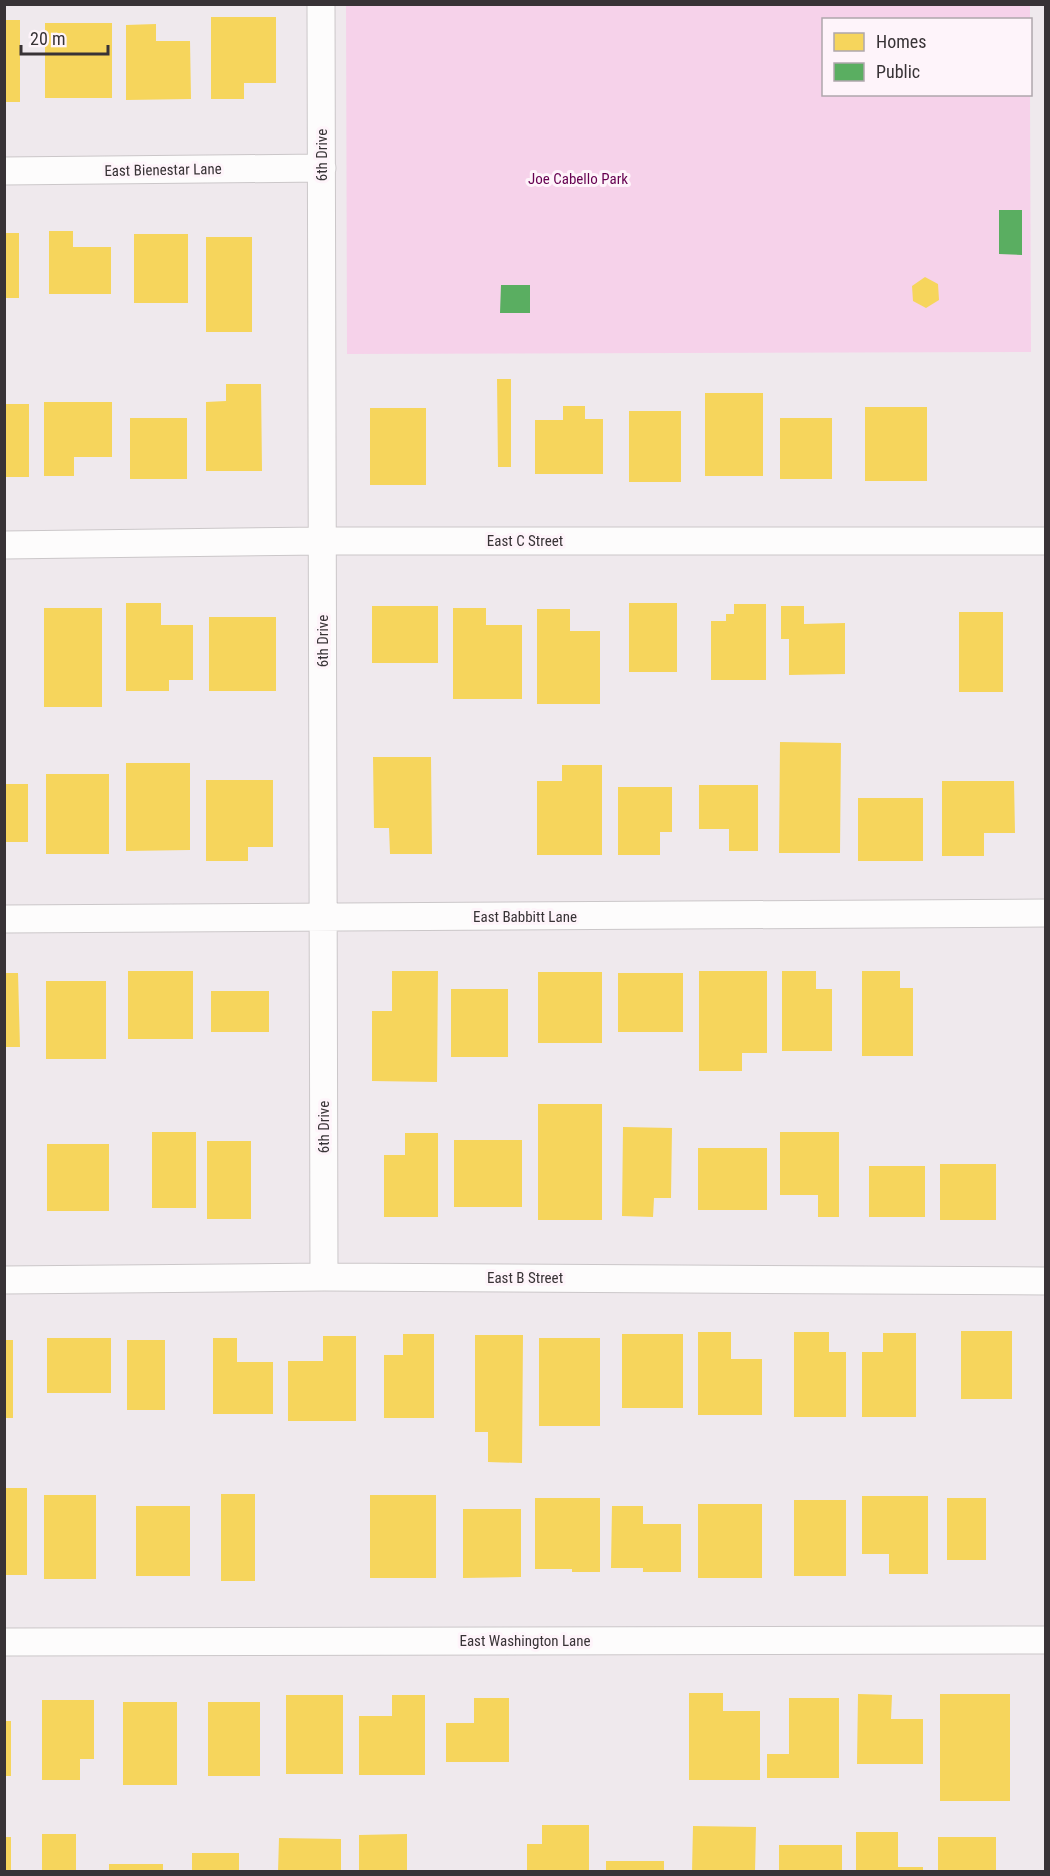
<svg xmlns="http://www.w3.org/2000/svg" width="1050" height="1876" font-family="'Roboto Condensed',sans-serif">
<style>
.green{fill:#f6d2ea}
.homes{fill:#f6d55c}
.public{fill:#5aae61}
.lines{fill:none;stroke-linecap:round;stroke-linejoin:round}
.minor-casing{stroke:#cbc7c9;stroke-width:29}
.minor{stroke:#fdfcfc;stroke-width:27}
.labels{text-anchor:middle;dominant-baseline:central;stroke-width:6;stroke-linejoin:round;paint-order:stroke}
.street-label{font-size:15px;fill:#383336;stroke:#fef4fa}
.park-label{font-size:15px;fill:#650050;stroke:#fef4fa}
</style>
<rect width="100%" height="100%" fill="#efe9ed"/>
<!-- green -->
<path class="green" d="M346,5H1030V19L824,20V94L1030,95L1031,352L347,354Z"/>
<!-- homes -->
<path class="homes" d="M211,17H276V83H244V99H211Z
M5,20H20V102H5Z
M45,23H112V98H45Z
M156,24V41H190L191,99L126,100V25Z
M49,231H73V247H111V294H49Z
M4,233H19V298H4Z
M134,234H188V303H134Z
M206,237H252V332H206Z
M925,277L938,284L939,300L926,308L913,301L912,286Z
M497,379H511V467H498Z
M226,384H261L262,471H206V402L226,401Z
M705,393H763V476H705Z
M44,402H112V457H74V476H44Z
M4,404H29V477H4Z
M563,406H585V419H603V474H535V420H563Z
M865,407H927V481H865Z
M370,408H426V485H370Z
M629,411H681V482H629Z
M130,418H187V479H130Z
M780,418H832V479H780Z
M126,603H161V625H193V680H169V691H126Z
M629,603H677V672H629Z
M734,604H766V680H711V621H726V614H734Z
M372,606H438V663H372Z
M781,606H804V624L845,623V674L789,675V639H781Z
M44,608H102V707H44Z
M453,608H486V625H522V699H453Z
M537,609H570V631H600V704H537Z
M959,612H1003V692H959Z
M209,617H276V691H209Z
M780,742L841,743L840,853H779Z
M373,757H431L432,854H390L389,828H374Z
M126,763H190V850L126,851Z
M562,765H602V855H537V781H562Z
M46,774H109V854H46Z
M206,780H273V847H248V861H206Z
M942,781H1014L1015,833H984V856H942Z
M4,784H28V842H4Z
M699,785H758V851H729V829H699Z
M618,787H672V832H660V855H618Z
M858,798H923V861H858Z
M128,971H193V1039H128Z
M392,971H438L437,1082L372,1081V1011H392Z
M699,971H767V1053H742V1071H699Z
M782,971H816V989H832V1051H782Z
M862,971H900V988H913V1056H862Z
M538,972H602V1043H538Z
M4,973H18L20,1047H4Z
M618,973H683V1032H618Z
M46,981H106V1059H46Z
M451,989H508V1057H451Z
M211,991H269V1032H211Z
M538,1104H602V1220H538Z
M623,1127L672,1128L671,1198H654L653,1217L622,1216Z
M152,1132H196V1208H152Z
M780,1132H839V1217H818V1195H780Z
M405,1133H438V1217H384V1155H405Z
M454,1140H522V1207H454Z
M207,1141H251V1219H207Z
M47,1144H109V1211H47Z
M698,1148H767V1210H698Z
M940,1164H996V1220H940Z
M869,1166H925V1217H869Z
M961,1331H1012V1399H961Z
M698,1332H731V1359H762V1415H698Z
M794,1332H829V1352H846V1417H794Z
M883,1333H916V1417H862V1352H883Z
M403,1334H434V1418H384V1355H403Z
M622,1334H683V1408H622Z
M475,1335H523L522,1463L488,1462V1432H475Z
M323,1336H356V1421H288V1361H323Z
M47,1338H111V1393H47Z
M213,1338H237V1362H273V1414H213Z
M539,1338H600V1426H539Z
M5,1340H13V1418H5Z
M127,1340H165V1410H127Z
M4,1488H27V1575H4Z
M221,1494H255V1581H221Z
M44,1495H96V1579H44Z
M370,1495H436V1578H370Z
M862,1496H928V1574H889V1554H862Z
M535,1498H600V1572H572V1569H535Z
M947,1498H986V1560H947Z
M794,1500H846V1576H794Z
M698,1504H762V1578H698Z
M136,1506H190V1576H136Z
M612,1506H643V1524H681V1572H643V1568H611Z
M463,1509H521V1577L463,1578Z
M689,1693H723V1711H760V1780H689Z
M858,1694L892,1695L891,1719H923V1764H857Z
M940,1694H1010V1801H940Z
M286,1695H343V1774H286Z
M392,1695H425V1775H359V1716H392Z
M474,1698H509V1762H446V1723H474Z
M789,1698H839V1778H767V1754H789Z
M42,1700H94V1759H80V1780H42Z
M123,1702H177V1785H123Z
M208,1702H260V1776H208Z
M4,1721H11V1776H4Z
M542,1825H589V1872H527V1844H542Z
M693,1826L756,1827L755,1872H692Z
M856,1832H898V1867H923V1872H856Z
M42,1834H76V1872H42Z
M407,1834V1872H359V1835Z
M4,1837H11V1872H4Z
M938,1837H996V1872H938Z
M279,1838L341,1839V1872H278Z
M779,1845H842V1872H779Z
M192,1853H239V1872H192Z
M606,1861H664V1872H606Z
M109,1864H163V1872H109Z"/>
<!-- public -->
<path class="public" d="M999,210H1022V255L999,254Z
M501,285H530V313H500Z"/>
<g class="lines">
<defs>
<path id="minor" d="M321,4L324,1277
M4,171L322,168
M4,545L323,541H1046
M4,919L1046,913
M4,1280L324,1277L1046,1281
M4,1642L1046,1640"/>
</defs>
<!-- minor casing -->
<use href="#minor" class="minor-casing"/>
<!-- minor -->
<use href="#minor" class="minor"/>
</g>
<g class="labels">
<!-- street labels -->
<g class="street-label">
<text transform="translate(322 155) rotate(-90)">6th Drive</text>
<text transform="translate(163 170) rotate(-1)">East Bienestar Lane</text>
<text x="525" y="541">East C Street</text>
<text transform="translate(323 641) rotate(-90)">6th Drive</text>
<text x="525" y="917">East Babbitt Lane</text>
<text transform="translate(324 1127) rotate(-90)">6th Drive</text>
<text x="525" y="1278">East B Street</text>
<text x="525" y="1641">East Washington Lane</text>
</g>
<!-- park labels -->
<g class="park-label">
<text x="578" y="179">Joe Cabello Park</text>
</g>
</g>
<!-- border -->
<rect width="1050" height="1876" fill="none" stroke="#383336" stroke-width="12"/>
<!-- legend -->
<rect x="822" y="18" width="210" height="78" fill="#fef4fa" stroke="#afa7ac" stroke-width="1.5"/>
<rect x="834" y="33" width="30" height="18" fill="#f6d55c" stroke="#afa7ac" stroke-width="1.5"/>
<text x="876" y="48" font-size="18" fill="#383336">Homes</text>
<rect x="834" y="63" width="30" height="18" fill="#5aae61" stroke="#afa7ac" stroke-width="1.5"/>
<text x="876" y="78" font-size="18" fill="#383336">Public</text>
<!-- scale -->
<path d="M21 45v9h87v-9" fill="none" stroke="#383336" stroke-width="3"/>
<text x="30" y="45" font-size="18" fill="#383336" stroke="#fef4fa" stroke-width="4.5" paint-order="stroke">20 m</text>
</svg>
